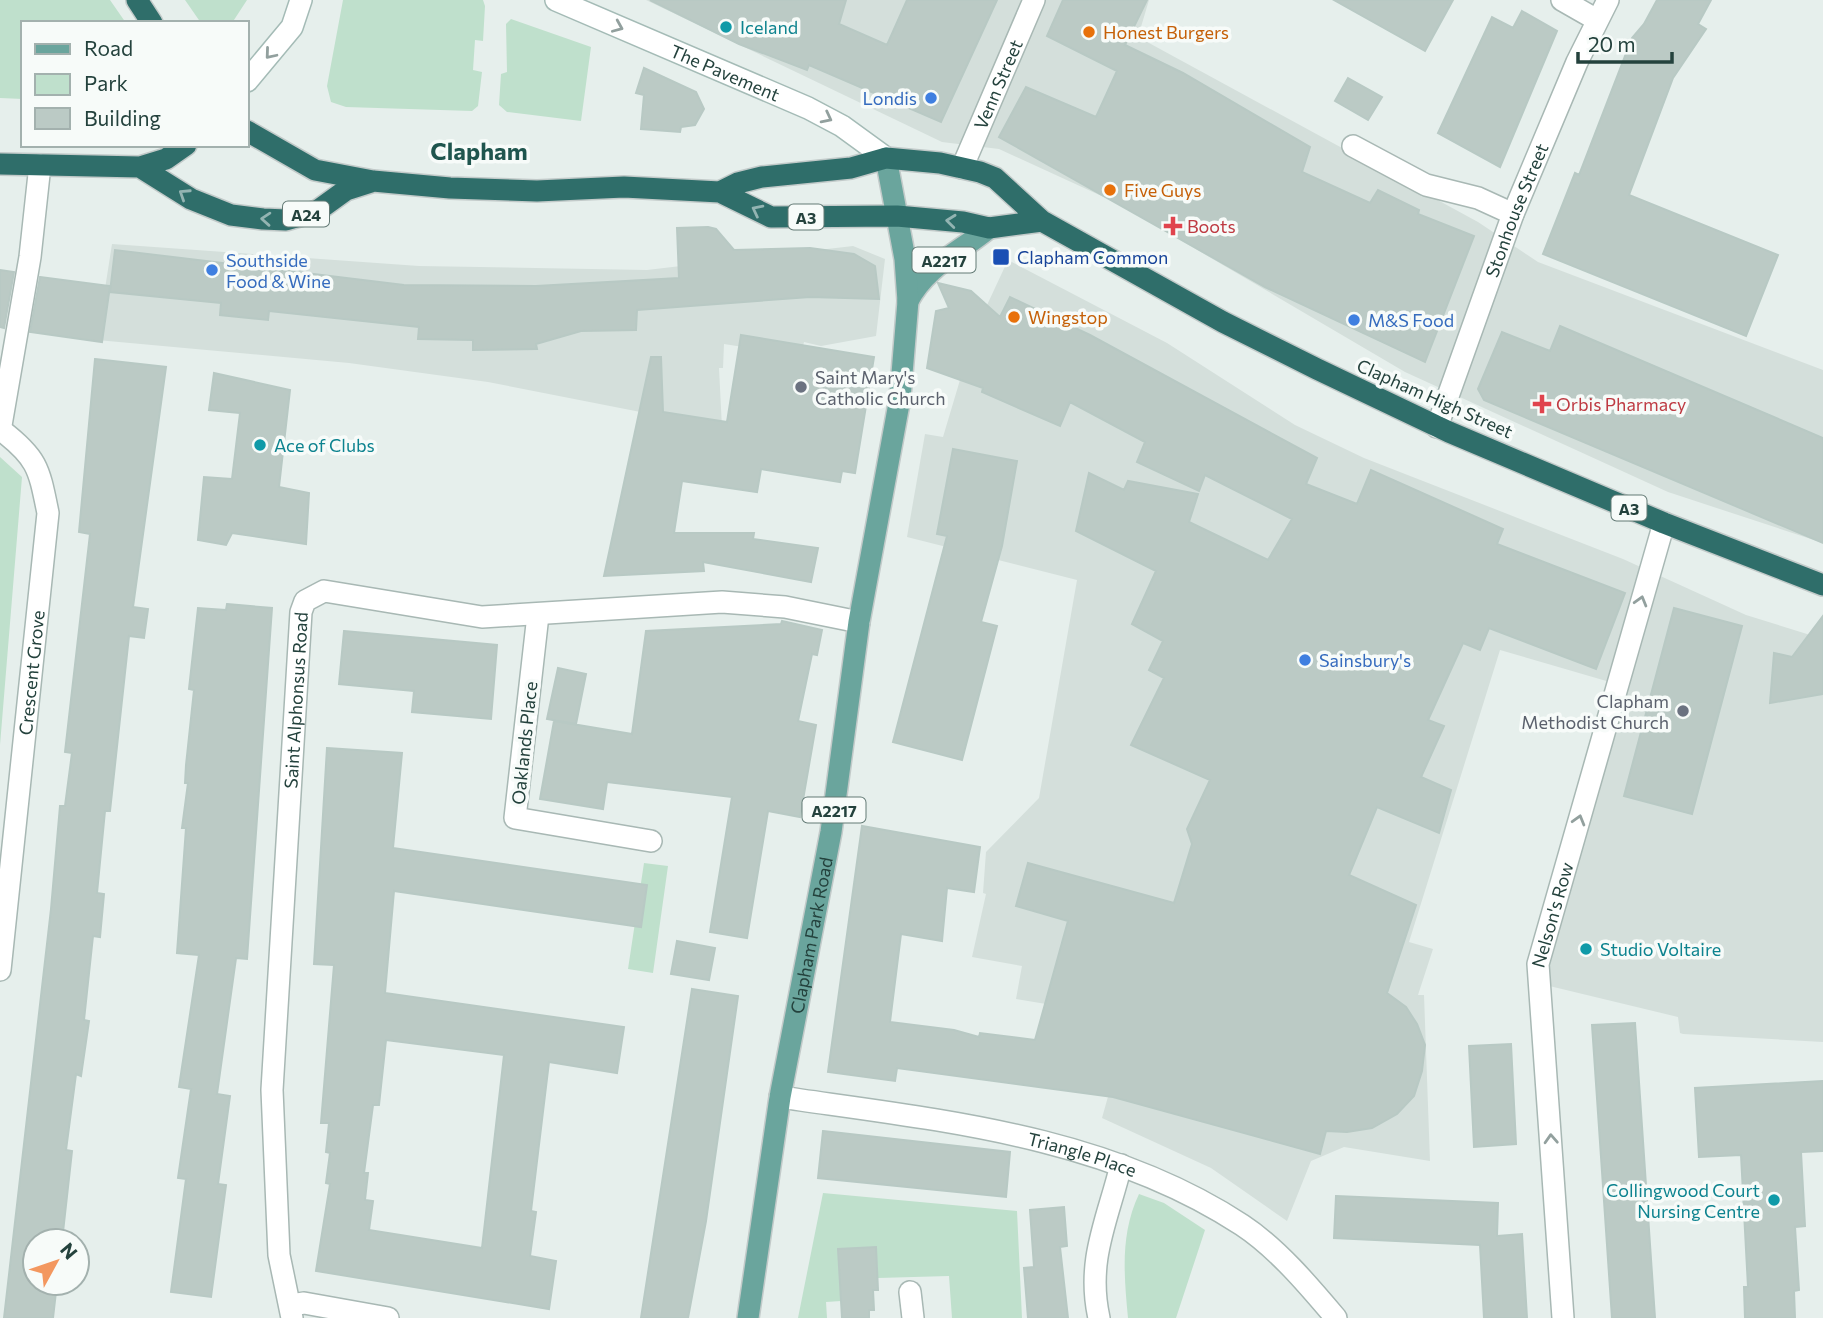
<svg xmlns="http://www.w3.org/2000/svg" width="1823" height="1318" font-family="Commissioner,sans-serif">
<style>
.built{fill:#d4dfdb}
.green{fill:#bfe0cc}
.building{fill:#bbcac5;stroke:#b8c9c4;stroke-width:2;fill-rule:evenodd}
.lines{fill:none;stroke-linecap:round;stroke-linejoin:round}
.street-casing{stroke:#a8b8b4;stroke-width:24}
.secondary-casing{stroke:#a4bbb6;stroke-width:24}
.primary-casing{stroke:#c2cac9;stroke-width:24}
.highway-casing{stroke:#c2cac9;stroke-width:24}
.street{stroke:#fff;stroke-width:21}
.secondary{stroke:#fff;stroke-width:21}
.primary{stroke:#6aa59d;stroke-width:21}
.highway{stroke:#2f6e6a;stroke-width:21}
.oneway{stroke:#92a09e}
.oneway2{stroke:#93b4b2}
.culture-dot{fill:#0f9aa8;stroke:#f7fbf9;stroke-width:2.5}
.food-dot{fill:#e8710a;stroke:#f7fbf9;stroke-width:2.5}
.shop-dot{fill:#3f7fe0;stroke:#f7fbf9;stroke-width:2.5}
.health-dot{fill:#e0444e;stroke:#f7fbf9;stroke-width:2.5}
.transit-dot{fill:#1a4fb4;stroke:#f7fbf9;stroke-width:2.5}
.worship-dot{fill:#6b7280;stroke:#f7fbf9;stroke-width:2.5}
.labels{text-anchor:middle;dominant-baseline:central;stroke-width:7;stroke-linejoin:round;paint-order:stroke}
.shield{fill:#f7fbf9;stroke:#637a75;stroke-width:2}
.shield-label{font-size:16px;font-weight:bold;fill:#24423d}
.culture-label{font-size:18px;fill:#0d838f;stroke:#f7fbf9;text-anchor:start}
.food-label{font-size:18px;fill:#c56008;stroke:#f7fbf9;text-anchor:start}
.street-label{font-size:18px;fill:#24423d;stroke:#f7fbf9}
.shop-label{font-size:18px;fill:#366cbe;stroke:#f7fbf9;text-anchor:start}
.health-label{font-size:18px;fill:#be3a42;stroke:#f7fbf9;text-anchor:start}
.transit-label{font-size:18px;fill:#164399;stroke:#f7fbf9;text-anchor:start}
.worship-label{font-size:18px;fill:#5b616d;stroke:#f7fbf9;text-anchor:start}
.district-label{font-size:24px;font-weight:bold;fill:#1f554e;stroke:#f7fbf9}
</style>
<rect width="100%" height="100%" fill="#e6efec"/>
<!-- built -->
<path class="built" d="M646,0H1149L1138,37L1478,222L1538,262L1823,370V543L1668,492L1405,372L1119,204L999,149L942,142Z
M112,244L419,266L647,270L853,246L885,259L876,336L821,346L804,342L802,351L789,354L724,344L723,368H719L722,428L488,382L349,363L97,340Z
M1008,260L1167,343L1295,425L1364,458L1623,559L1746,615L1823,639V1042L1683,1034L1680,1033L1678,1017L1537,983L1627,687L1500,650L1409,942L1433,949L1418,995H1424L1430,1161L1344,1147L1311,1161L1287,1221L1211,1168L1102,1118L1130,1018L1016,999L1022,966L972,957L986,894L983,893L986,852L1039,798L1077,580L907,537L925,434L943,437L974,333Z"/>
<!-- green -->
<path class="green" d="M0,0H110L126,23H23V99L0,98Z
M185,0H247L232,23H201Z
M343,0H483L485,6L483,41L475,40L473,70L482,72L478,106L472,111L346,107L331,102L327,86Z
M511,19L591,47L581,121L507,112L499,105L501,74L507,72L506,24Z
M0,457L22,477L0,745Z
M644,863L668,866L653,973L628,969Z
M823,1193L1017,1211L1022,1318H952L949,1276L878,1278L876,1247L838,1249L841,1301L826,1302L827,1318H798Z
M1139,1194L1164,1203L1205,1230L1176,1318H1128C1124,1275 1120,1234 1139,1194Z"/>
<!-- building -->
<path class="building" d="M650,0H846L839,24L887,45L907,0H997L941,122L809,65L807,70L739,44Z
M1063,0H1147L1125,45L1183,73L1310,147L1302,172L1370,203L1378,190L1419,210L1418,214L1474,236L1425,362L1265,287L999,137L1026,87L1096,117L1117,71L1047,36Z
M1334,0H1453L1425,51Z
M1657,0H1711L1698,24L1706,29L1673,78L1629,195L1778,255L1746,336L1543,254L1575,173L1579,175L1632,38L1644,24Z
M1522,11L1557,31L1500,167L1438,133L1492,17L1513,28Z
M644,68L696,92L704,109L695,125L681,127L680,132L641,129L644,95L636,93Z
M1348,78L1382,97L1368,120L1335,101Z
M708,227L716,229L734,250L810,248L854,254L875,266L879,299L810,297L637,310L636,330L581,331L536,344L537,349L473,350V340L418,339L419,327L269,311L268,320L220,315L221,303L110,292L115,250L404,285L536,286L679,278L677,228Z
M0,270L14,272L4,328L0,327Z
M40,277L110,286L102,342L30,332Z
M938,283L971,291L1000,317L1010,297L1090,335L1317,458L1306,484L1357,504L1371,470L1503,529L1497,544L1625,593L1596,669L1489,628L1480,650L1463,643L1428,720L1444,726L1421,777L1451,790L1439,833L1377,807L1349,875L1416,905L1387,993L1406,1007L1417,1024L1425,1045L1422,1071L1414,1096L1397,1114L1372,1128L1347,1132L1326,1131L1320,1154L1113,1097L897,1068L895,1081L828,1072L862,826L980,847L974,892L947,888L942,941L901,934L890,1022L954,1030L979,1037L980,1033L1035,1040L1068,921L1016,906L1028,863L1174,903L1192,844L1187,829L1210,780L1131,745L1164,678L1149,670L1163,641L1132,624L1156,571L1076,531L1089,473L1124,490L1128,481L1198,494L1189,522L1268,560L1292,519L1205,475L1199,491L1137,462L1145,442L1070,402L1060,426L982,392L983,388L927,368L936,311L949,308Z
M1560,326L1823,438V543L1484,400L1478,389L1502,332L1550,351Z
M741,335L874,357L855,473L842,471L840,482L761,469L757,492L682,481L674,533H754L753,539L818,548L811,582L703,562L704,571L604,576L651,357H661L663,412L727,422Z
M95,359L166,367L133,607L148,609L144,638L129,636L110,811H105L97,893L104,894L100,937L93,936L84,1020L89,1021L81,1076L76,1074L66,1150L72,1151L62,1241H35V1283H57L53,1318H4L51,909L60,806H65L72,753L65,752L90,534L79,532Z
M214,373L290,390L279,487L309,493L306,544L232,533L226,545L198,540L204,477L232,479L240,413L209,410Z
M953,449L1017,461L1002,546L981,622L997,626L962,760L893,742L947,536L937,534Z
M227,604L272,608L247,959L236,958L217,1094L230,1096L218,1184L226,1185L211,1297L171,1292L186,1179L178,1178L191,1089L179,1087L199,955L177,953L186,828H182L188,783H185L186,765L194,690L189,689L198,608L226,610Z
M1674,608L1742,626L1692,814L1624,796Z
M1823,616V694L1770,703L1774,653L1792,657Z
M782,621L822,630L817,655L812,654L798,721L816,725L800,817L768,811L747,938L710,932L732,797L607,782L603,809L540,799L554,721L632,734L646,631L781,624Z
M344,631L497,645L491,719L412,712L414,691L339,684Z
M558,668L586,674L576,724L547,719Z
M327,748L402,753L393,848L647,885L641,927L394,891L385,993L624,1027L617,1073L549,1062L531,1211L536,1212L530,1256L556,1261L549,1309L316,1271L330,1184L326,1183L330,1153L326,1152L329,1123H321L334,965L314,964ZM386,1040L504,1055L482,1248L369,1230L373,1201L365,1200L368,1173H364L373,1105H379Z
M677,941L715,948L709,980L671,974Z
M692,989L738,996L706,1221L688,1318H641Z
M1635,1023L1655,1318H1612L1592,1025Z
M1511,1044L1516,1144L1474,1147L1469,1046Z
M1823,1081V1151L1801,1152L1805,1226L1795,1227L1799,1290L1794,1291L1795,1318H1745L1744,1287H1748L1741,1155L1699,1157L1695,1088Z
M823,1131L1010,1152L1006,1197L818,1178Z
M1336,1196L1498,1203L1497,1236L1522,1234L1527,1318H1484L1480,1245L1334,1238Z
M1064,1207L1067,1246L1060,1247L1068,1318H1028L1024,1268L1034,1267L1030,1210Z
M876,1247L878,1290H873L874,1310H869V1318H842L838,1249Z"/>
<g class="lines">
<defs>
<g id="street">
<path d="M1562,0L1597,20"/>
<path d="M1353,146L1426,185L1478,198L1513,214"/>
<path id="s1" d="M962,168L1034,0"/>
<path id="s2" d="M1437,427L1513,214L1577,62L1608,0"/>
<path d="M0,431L30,257L40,165"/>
<path d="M538,615L515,818L651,841"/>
<path id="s3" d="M0,970L48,513C39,469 38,458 1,430"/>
<path id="s4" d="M780,1097C938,1120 1105,1135 1242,1225C1277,1248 1309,1286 1336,1318"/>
<path d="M910,1292L913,1318"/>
<path d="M291,1305L304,1303L388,1318"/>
<path id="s5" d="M292,1318L279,1255L272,1090L301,612L305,601L324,591L482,617L722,602L785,607L859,622"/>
<path d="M1099,1318C1086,1260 1108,1219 1121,1165"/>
<path id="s6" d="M1563,1318L1538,964L1664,523"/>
</g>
<g id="secondary">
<path id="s7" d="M556,0L808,108L842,126L886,158"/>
<path d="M247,81L292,27L301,0"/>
</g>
<g id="primary">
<path d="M908,301C926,266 960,252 989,228"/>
<path id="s8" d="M748,1318L780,1097L831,832L859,622L900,398L908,301L905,259L886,158"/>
</g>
<path id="highway" d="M137,0L152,23
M247,131L315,170L373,181L450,188L537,191L624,187L720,192L738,183L762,177L851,168L886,158L940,163L980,172L995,178L1042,221L1223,322L1317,369L1449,432L1664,523L1823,585
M0,164L140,167L166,159L186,145
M140,167L191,199L231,215L263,219L286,220L317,211L346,190L371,182
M720,192L771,217L897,216L963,222L989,228L1042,221"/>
</defs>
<!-- street casing -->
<use href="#street" class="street-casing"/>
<!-- secondary casing -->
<use href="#secondary" class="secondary-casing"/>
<!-- primary casing -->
<use href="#primary" class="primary-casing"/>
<!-- highway casing -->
<use href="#highway" class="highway-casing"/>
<!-- street -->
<use href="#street" class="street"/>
<!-- secondary -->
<use href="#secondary" class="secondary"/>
<!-- primary -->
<use href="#primary" class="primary"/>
<!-- highway -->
<use href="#highway" class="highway"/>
</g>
<!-- one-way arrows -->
<defs><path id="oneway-chevron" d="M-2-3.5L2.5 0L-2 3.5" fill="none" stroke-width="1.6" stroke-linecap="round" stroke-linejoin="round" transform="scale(1.75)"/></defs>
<g class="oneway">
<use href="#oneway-chevron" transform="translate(618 27) rotate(23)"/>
<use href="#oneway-chevron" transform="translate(270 54) rotate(130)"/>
<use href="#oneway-chevron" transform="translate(827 118) rotate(27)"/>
<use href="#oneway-chevron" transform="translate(1641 601) rotate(-74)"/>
<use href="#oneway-chevron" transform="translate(1579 820) rotate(-74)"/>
<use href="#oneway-chevron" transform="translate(1551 1139) rotate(-93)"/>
</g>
<g class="oneway2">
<use href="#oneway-chevron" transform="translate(184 194) rotate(-147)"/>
<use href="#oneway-chevron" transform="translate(757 210) rotate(-153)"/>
<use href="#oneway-chevron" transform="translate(266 219) rotate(-176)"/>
<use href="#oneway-chevron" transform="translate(951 221) rotate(-174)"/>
</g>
<!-- markers -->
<g class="culture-dot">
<circle cx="726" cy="27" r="7"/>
<circle cx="260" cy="445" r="7"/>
<circle cx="1586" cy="949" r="7"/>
<circle cx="1774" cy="1200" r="7"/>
</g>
<g class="food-dot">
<circle cx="1089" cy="32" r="7"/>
<circle cx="1110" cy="190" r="7"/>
<circle cx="1014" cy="317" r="7"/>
</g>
<g class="shop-dot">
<circle cx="931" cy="98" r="7"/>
<circle cx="212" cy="270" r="7"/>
<circle cx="1354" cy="320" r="7"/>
<circle cx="1305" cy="660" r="7"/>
</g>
<g class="health-dot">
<path d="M1169.5 215.5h7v7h7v7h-7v7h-7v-7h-7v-7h7z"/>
<path d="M1538.5 393.5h7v7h7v7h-7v7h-7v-7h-7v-7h7z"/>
</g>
<rect class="transit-dot" x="992" y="248" width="18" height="18" rx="3.5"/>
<g class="worship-dot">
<circle cx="801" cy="387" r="7"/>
<circle cx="1683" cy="711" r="7"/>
</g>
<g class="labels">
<!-- shield labels -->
<g class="shield">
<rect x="283" y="201.5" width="46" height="25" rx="5"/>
<rect x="788.5" y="204.5" width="35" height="25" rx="5"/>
<rect x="912.5" y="247.5" width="63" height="25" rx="5"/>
<rect x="1611.5" y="495.5" width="35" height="25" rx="5"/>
<rect x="802.5" y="797.5" width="63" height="25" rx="5"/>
</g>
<g class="shield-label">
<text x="306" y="214">A24</text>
<text x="806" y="217">A3</text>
<text x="944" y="260">A2217</text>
<text x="1629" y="508">A3</text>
<text x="834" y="810">A2217</text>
</g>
<!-- culture labels -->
<g class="culture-label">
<text x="740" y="27">Iceland</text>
<text x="274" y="445">Ace of Clubs</text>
<text x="1600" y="949">Studio Voltaire</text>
<text x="1760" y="1190" text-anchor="end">Collingwood Court<tspan x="1760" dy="21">Nursing Centre</tspan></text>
</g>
<!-- food labels -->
<g class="food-label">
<text x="1103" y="32">Honest Burgers</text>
<text x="1124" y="190">Five Guys</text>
<text x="1028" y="317">Wingstop</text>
</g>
<!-- street labels -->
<g class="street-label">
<text stroke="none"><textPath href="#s7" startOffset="184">The Pavement</textPath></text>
<text stroke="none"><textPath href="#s1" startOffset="91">Venn Street</textPath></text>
<text stroke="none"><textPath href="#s2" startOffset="231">Stonhouse Street</textPath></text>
<text transform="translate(1435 398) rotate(24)">Clapham High Street</text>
<text stroke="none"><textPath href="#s3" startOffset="299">Crescent Grove</textPath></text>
<text stroke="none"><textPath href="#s5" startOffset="620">Saint Alphonsus Road</textPath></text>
<text transform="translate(524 743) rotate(-84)">Oaklands Place</text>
<text stroke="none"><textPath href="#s6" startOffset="406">Nelson's Row</textPath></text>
<text stroke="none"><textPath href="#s8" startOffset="388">Clapham Park Road</textPath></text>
<text stroke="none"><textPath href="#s4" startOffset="308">Triangle Place</textPath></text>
</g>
<!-- shop labels -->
<g class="shop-label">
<text x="917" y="98" text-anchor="end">Londis</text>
<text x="226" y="260">Southside<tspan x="226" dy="21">Food &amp; Wine</tspan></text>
<text x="1368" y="320">M&amp;S Food</text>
<text x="1319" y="660">Sainsbury's</text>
</g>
<!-- health labels -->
<g class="health-label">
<text x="1187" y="226">Boots</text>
<text x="1556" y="404">Orbis Pharmacy</text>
</g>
<!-- transit labels -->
<g class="transit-label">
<text x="1017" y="257">Clapham Common</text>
</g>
<!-- worship labels -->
<g class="worship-label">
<text x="815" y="377">Saint Mary's<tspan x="815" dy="21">Catholic Church</tspan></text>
<text x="1669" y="701" text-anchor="end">Clapham<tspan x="1669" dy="21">Methodist Church</tspan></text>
</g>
<!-- district labels -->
<g class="district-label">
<text x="479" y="150">Clapham</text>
</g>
</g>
<!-- legend -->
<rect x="21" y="21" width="228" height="126" fill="#f7fbf9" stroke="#a3b1ae" stroke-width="2"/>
<rect x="35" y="44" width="35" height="10" fill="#6aa59d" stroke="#a3b1ae" stroke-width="2"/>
<text x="84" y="56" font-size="21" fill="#24423d">Road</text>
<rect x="35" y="74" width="35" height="21" fill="#bfe0cc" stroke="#a3b1ae" stroke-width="2"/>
<text x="84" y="91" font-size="21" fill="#24423d">Park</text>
<rect x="35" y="108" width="35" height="21" fill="#bbcac5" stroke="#a3b1ae" stroke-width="2"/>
<text x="84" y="126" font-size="21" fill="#24423d">Building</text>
<!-- north arrow -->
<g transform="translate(56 1262) rotate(50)"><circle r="33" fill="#f7fbf9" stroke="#a3b1ae" stroke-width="2"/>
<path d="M0-5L12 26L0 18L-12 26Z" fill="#f3975f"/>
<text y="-10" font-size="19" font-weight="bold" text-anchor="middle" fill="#24423d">N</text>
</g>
<!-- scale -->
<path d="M1578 52v10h94v-10" fill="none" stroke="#24423d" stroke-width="3.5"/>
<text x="1588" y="52" font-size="21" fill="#24423d" stroke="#f7fbf9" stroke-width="5" paint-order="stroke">20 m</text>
</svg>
